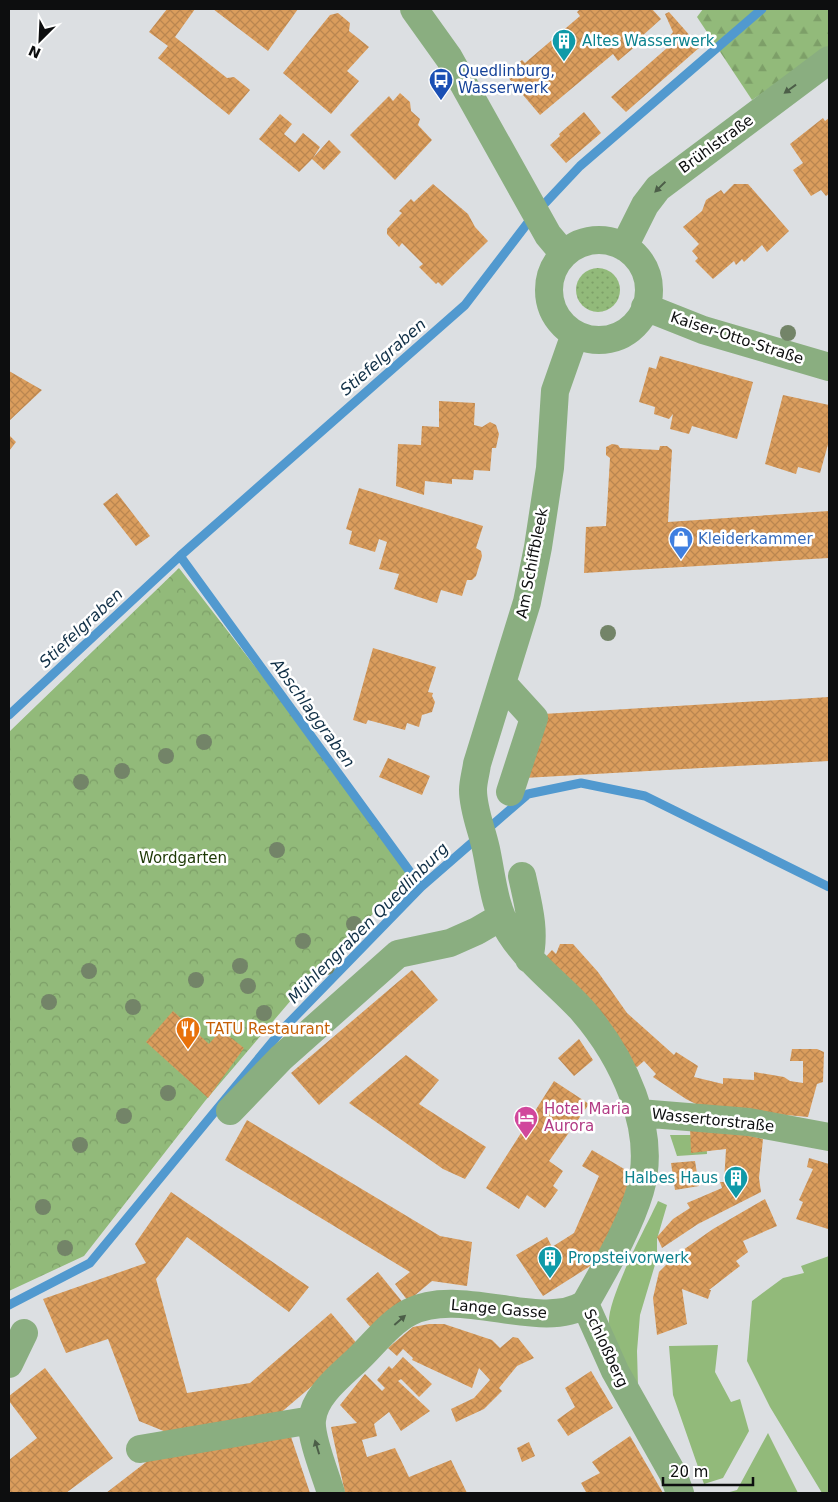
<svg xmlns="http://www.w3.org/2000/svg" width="838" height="1502" font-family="'DejaVu Sans',sans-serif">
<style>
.grass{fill:url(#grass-dots)}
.forest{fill:url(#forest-firs)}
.park{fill:url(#park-crowns)}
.garden{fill:#92ba7a}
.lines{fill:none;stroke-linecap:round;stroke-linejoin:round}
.stream{stroke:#5199cf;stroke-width:9}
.building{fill:url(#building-cross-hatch)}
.minor{stroke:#8aae80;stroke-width:28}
.tree{fill:#738468}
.oneway{fill:#4c5e48}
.labels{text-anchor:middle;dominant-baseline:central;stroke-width:5;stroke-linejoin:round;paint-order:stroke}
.culture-label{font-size:15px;fill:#0d838f;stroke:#fff;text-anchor:start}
.transit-label{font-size:15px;fill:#164399;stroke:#fff;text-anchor:start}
.street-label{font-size:15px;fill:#0d0e0f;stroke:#fff}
.shop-label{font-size:15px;fill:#366cbe;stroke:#fff;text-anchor:start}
.park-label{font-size:15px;fill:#1d3905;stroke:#fff}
.food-label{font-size:15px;fill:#c56008;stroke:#fff;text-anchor:start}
.hotel-label{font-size:15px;fill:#b23c85;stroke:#fff;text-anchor:start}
.water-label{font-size:16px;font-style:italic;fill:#102f46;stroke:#fff}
</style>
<defs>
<pattern id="grass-dots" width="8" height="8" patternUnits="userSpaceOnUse" patternTransform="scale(1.25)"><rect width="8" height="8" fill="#92ba7a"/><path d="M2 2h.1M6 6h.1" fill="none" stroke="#7d9f68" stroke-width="1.8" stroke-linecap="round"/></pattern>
<pattern id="forest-firs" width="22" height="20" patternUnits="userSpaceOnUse" patternTransform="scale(1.25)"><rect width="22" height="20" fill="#92ba7a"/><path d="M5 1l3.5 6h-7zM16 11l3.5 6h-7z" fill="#7d9f68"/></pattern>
<pattern id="park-crowns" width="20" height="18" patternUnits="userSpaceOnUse" patternTransform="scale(1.25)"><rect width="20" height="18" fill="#92ba7a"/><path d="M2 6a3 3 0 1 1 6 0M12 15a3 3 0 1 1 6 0" fill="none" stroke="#7d9f68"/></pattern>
<pattern id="building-cross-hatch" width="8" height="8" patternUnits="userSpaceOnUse" patternTransform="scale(1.25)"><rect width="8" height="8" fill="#da9d5d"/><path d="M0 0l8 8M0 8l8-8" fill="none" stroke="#ba8650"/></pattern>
</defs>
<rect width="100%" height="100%" fill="#dcdfe2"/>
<!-- grass -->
<path class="grass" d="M576 290a22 22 0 1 1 44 0a22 22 0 1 1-44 0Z"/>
<!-- forest -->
<path class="forest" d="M703,9H829V48L752,100L697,17Z"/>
<!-- park -->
<path class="park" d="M179,568L366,810L411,875L310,978L205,1101L84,1256L9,1291V732Z"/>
<!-- garden -->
<path class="garden" d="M670,1135H706L707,1154L677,1156Z
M658,1201L667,1205L657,1239V1258L640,1315L637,1351L638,1386H635L609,1325C606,1300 646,1227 658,1201Z
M829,1256V1493H822L770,1407L747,1361L752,1301L783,1278L804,1273L801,1266Z
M718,1345L715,1372L731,1402L740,1399L749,1431L723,1478L704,1484L673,1395L669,1346Z
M768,1433L798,1493H726L737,1490Z"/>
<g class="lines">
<!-- stream -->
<path class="stream" d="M180,556L421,887
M9,715L180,556L465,305L533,216L580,166L762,9
M9,1305L90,1263L283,1029L421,887L528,794L581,783L645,796L829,887"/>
</g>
<!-- building -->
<path class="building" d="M167,9H195L175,37L227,78L234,77L250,90L229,115L158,58L168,46L149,32Z
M213,9H298L268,51Z
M580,9H652L661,19L641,37L644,39L618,61L613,54L540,115L507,76L515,70L513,68L522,60L525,63L580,16L577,12Z
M669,12L700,47L626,112L611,97L675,41L670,36L673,32L665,14Z
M338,13L350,23L349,31L369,47L347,71L359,81L331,114L283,73L330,15Z
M400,93L410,102L411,111L420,119L418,125L432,140L395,180L350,135L389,96L393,101Z
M584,112L601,133L566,163L550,145L560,136L559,134Z
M280,114L292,124L284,134L295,143L303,133L320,147L313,158L329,140L341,152L324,170L312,159L299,172L259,139Z
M823,118L825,121L829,118V194L826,196L821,190L811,196L793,170L803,163L790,144Z
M433,184L468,214L475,227L488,241L442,286L438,282L436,284L419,267L423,264L402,243L399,247L387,234V229L402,213L399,211L411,199L414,202Z
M734,184H748L789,231L767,252L762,245L744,262L742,259L736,265L734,261L713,279L695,261L698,258L692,251L699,244L683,227L702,211L706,200L721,190L724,194Z
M660,356L753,382L737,439L692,426L689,434L670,429L673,414L669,419L654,414L655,407L639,402L649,367L656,369Z
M9,371L42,390L9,421Z
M783,395L829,405V441L820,473L798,467L796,474L765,464Z
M439,401L475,403L474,425L482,427L490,422L496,425L499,434L496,448H492L490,471L474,470L473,480L452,479V484L425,481L424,495L396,486L398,444L421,445L422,426L439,427Z
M9,435L16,442L9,451Z
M612,444L618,445L620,448L659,450L660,446H667L672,450L668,522L829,511V558L584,573L586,527L606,526L610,458L606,455V447Z
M359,488L483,526L476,548L481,551L482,556L476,576L472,580H467L462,596L441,590L437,603L394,589L399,574L379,569L387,542L379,539L375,552L349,544L352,531L346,529Z
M117,493L150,536L136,546L103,504Z
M373,648L436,667L428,692L433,693L432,696L435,702L432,712L422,715L419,727L407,723L405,730L368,720L366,724L353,720Z
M829,697V761L524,778L543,714Z
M388,758L430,776L422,795L379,777Z
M560,944H573L598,972L627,1013L674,1055L676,1052L698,1066L694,1077L723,1084V1078L754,1080V1072L784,1077L790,1081L803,1083V1061H790L792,1049H817L824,1052L823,1082L817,1084L808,1117L702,1107L686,1099L653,1077L656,1074L644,1061L637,1067L629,1062L542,961L552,950L556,954Z
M412,970L438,1000L319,1105L291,1073Z
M173,1011L209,1044L221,1030L244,1048L208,1098L146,1042Z
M579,1039L593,1060L574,1076L558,1058Z
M406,1055L439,1080L419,1104L486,1147L465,1179L443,1169L349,1103Z
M554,1081L589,1104L549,1161L563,1171L553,1186L558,1190L545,1208L527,1195L519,1209L486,1188Z
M247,1120L440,1236L472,1242L467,1286L432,1281L408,1301L395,1284L410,1272L225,1160Z
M690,1128L727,1130L763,1139L759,1178L761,1192L698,1224L662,1248L657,1237L673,1219L690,1208L687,1203L722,1188L720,1182H724L726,1149L691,1153Z
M592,1150L631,1173L614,1233L595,1263L543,1296L516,1255L547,1237L552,1247L574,1233L599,1176L582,1166Z
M809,1158L829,1164L828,1229L796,1219L803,1202L799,1200L813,1169L807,1167Z
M695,1161L699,1186L675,1190L671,1163Z
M171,1192L309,1287L289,1312L187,1237L156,1279L187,1393L250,1383L331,1313L359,1346L278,1415L171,1434L139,1421L108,1339L66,1353L43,1299L146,1263L135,1244Z
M765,1199L777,1226L743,1241L748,1252L736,1261L740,1266L709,1290H711L708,1299L682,1289L687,1324L657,1335L653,1298L659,1272L676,1255L713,1229Z
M378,1272L404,1304L373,1330L346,1299Z
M429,1324H444L492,1340L500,1348L513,1337L518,1338L534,1358L517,1366L499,1388L502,1391L484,1409L456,1422L451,1409L474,1398L490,1380L479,1368L472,1388L412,1360L413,1358L403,1349L397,1356L388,1348L413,1327Z
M403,1357L432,1384L419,1397L401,1379L398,1381L430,1411L401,1431L389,1412L374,1424L377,1436L362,1440L367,1457L395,1448L409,1477L451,1460L467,1493H345L331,1427L357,1423L340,1405L365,1374L382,1391L385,1388L377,1380L389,1366L392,1369Z
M45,1368L113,1458L66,1493H9V1460L37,1438L9,1401V1396Z
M591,1371L613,1408L568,1436L557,1420L575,1407L565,1388Z
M289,1431L310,1493H106L154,1456Z
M630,1436L663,1493H582L586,1492L581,1483L600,1473L592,1462Z
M529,1442L535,1456L522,1462L517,1448Z"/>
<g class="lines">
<!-- minor -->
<path class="minor" d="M414,9L449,58L548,235L564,254
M549 290a50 50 0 1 1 100 0a50 50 0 1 1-100 0Z
M624,247L645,205L658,188L829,60
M645,307L703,330L829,367
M503,684L534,718L510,792
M522,876C528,904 536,931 529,959
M230,1111L281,1058L398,954L450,943L477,931L501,917
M639,1113L749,1122L829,1137
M585,1304L615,1371L673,1474L680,1493
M9,1364L24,1333
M140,1449L312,1420
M331,1493C326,1476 310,1437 312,1420C314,1396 340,1376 357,1360C373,1345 390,1322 410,1312C460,1286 543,1332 585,1304C605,1268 628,1231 640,1191C658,1129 622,1056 582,1010C558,984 529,963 510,933C494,908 492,877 486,849C482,830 473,810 473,790C473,782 476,772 477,764L527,602L538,547L550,468L555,391L575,334"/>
</g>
<!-- trees -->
<g class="tree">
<circle cx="788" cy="333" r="8"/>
<circle cx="608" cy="633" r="8"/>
<circle cx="204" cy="742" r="8"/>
<circle cx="166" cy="756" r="8"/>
<circle cx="122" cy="771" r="8"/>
<circle cx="81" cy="782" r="8"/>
<circle cx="277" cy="850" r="8"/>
<circle cx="354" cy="924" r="8"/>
<circle cx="303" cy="941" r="8"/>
<circle cx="240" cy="966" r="8"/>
<circle cx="327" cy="967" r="8"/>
<circle cx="89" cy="971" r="8"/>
<circle cx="196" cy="980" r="8"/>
<circle cx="248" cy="986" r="8"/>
<circle cx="49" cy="1002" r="8"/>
<circle cx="133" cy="1007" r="8"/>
<circle cx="264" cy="1013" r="8"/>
<circle cx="168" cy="1093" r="8"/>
<circle cx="124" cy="1116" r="8"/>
<circle cx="80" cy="1145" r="8"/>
<circle cx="43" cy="1207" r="8"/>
<circle cx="65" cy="1248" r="8"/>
</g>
<!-- one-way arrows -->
<defs><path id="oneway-solid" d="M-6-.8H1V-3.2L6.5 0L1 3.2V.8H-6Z" transform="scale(1.25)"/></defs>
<g class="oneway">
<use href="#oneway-solid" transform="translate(790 89) rotate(144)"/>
<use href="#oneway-solid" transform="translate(660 187) rotate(136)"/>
<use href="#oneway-solid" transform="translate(400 1320) rotate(-41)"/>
<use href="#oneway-solid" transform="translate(317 1447) rotate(-107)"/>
</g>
<!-- icons -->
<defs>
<symbol id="building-pin" viewBox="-11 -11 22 30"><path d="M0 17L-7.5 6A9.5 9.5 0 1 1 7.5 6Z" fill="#0f9aa8" stroke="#fff"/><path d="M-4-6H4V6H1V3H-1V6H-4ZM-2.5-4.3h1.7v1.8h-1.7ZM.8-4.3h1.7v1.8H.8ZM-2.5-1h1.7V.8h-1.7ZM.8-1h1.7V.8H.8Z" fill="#fff"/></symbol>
<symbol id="bus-pin" viewBox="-11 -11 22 30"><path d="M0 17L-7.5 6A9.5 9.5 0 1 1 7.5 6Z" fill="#1a4fb4" stroke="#fff"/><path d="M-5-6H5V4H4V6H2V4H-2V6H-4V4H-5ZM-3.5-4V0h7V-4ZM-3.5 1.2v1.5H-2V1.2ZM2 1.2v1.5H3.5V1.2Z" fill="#fff"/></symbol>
<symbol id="shop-pin" viewBox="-11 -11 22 30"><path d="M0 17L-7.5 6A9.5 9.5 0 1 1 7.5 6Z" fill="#3f7fe0" stroke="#fff"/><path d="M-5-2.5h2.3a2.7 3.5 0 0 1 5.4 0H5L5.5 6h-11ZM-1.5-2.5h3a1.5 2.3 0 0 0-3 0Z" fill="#fff"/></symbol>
<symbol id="restaurant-pin" viewBox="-11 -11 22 30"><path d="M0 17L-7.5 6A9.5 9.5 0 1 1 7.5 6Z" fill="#e8710a" stroke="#fff"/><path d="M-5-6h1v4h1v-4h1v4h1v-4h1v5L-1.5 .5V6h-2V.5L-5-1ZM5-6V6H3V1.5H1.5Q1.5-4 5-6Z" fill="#fff"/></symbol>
<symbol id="hotel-pin" viewBox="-11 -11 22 30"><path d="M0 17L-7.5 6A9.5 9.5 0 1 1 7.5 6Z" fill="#d1479c" stroke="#fff"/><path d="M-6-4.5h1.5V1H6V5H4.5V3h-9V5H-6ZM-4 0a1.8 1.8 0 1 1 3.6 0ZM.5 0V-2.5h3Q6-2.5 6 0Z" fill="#fff"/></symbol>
</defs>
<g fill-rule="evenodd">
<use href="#building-pin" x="550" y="27" width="28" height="38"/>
<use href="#bus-pin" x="427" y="66" width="28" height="38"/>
<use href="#shop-pin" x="667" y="525" width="28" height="38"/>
<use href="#restaurant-pin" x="174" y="1015" width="28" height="38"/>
<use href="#hotel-pin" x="512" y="1104" width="28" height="38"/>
<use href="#building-pin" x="722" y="1164" width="28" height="38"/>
<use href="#building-pin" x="536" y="1244" width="28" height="38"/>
</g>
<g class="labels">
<!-- culture labels -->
<g class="culture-label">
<text x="582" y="41">Altes Wasserwerk</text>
<text x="718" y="1178" text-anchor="end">Halbes Haus</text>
<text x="568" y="1258">Propsteivorwerk</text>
</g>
<!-- transit labels -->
<g class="transit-label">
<text x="458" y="71">Quedlinburg,<tspan x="458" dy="17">Wasserwerk</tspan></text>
</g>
<!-- street labels -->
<g class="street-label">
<text transform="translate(716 144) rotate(-36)">Brühlstraße</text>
<text transform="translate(737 338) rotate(18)">Kaiser-Otto-Straße</text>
<text transform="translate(532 563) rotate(-79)">Am Schiffbleek</text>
<text transform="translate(713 1120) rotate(6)">Wassertorstraße</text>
<text transform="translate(499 1309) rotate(5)">Lange Gasse</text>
<text transform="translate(606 1348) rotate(65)">Schloßberg</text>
</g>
<!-- shop labels -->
<g class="shop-label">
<text x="698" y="539">Kleiderkammer</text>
</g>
<!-- park labels -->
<g class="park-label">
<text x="183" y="858">Wordgarten</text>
</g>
<!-- food labels -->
<g class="food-label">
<text x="206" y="1029">TATU Restaurant</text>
</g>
<!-- hotel labels -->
<g class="hotel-label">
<text x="544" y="1109">Hotel Maria<tspan x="544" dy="17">Aurora</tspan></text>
</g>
<!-- water labels -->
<g class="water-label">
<text transform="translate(383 357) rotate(-41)">Stiefelgraben</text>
<text transform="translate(81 628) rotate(-43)">Stiefelgraben</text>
<text transform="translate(313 713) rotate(54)">Abschlaggraben</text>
<text transform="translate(368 923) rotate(-45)">Mühlengraben Quedlinburg</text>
</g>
</g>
<!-- border -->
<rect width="838" height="1502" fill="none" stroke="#0d0e0f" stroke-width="20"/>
<!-- north arrow -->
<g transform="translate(40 40) rotate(204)" stroke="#ffffff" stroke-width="4" paint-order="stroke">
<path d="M0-4L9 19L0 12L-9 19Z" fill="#0d0e0f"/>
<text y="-8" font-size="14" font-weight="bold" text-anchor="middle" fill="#0d0e0f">N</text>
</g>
<!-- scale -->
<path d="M663 1477v8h90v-8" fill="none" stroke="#0d0e0f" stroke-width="2.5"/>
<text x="670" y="1477" font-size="15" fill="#0d0e0f" stroke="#ffffff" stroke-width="4" paint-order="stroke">20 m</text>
</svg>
